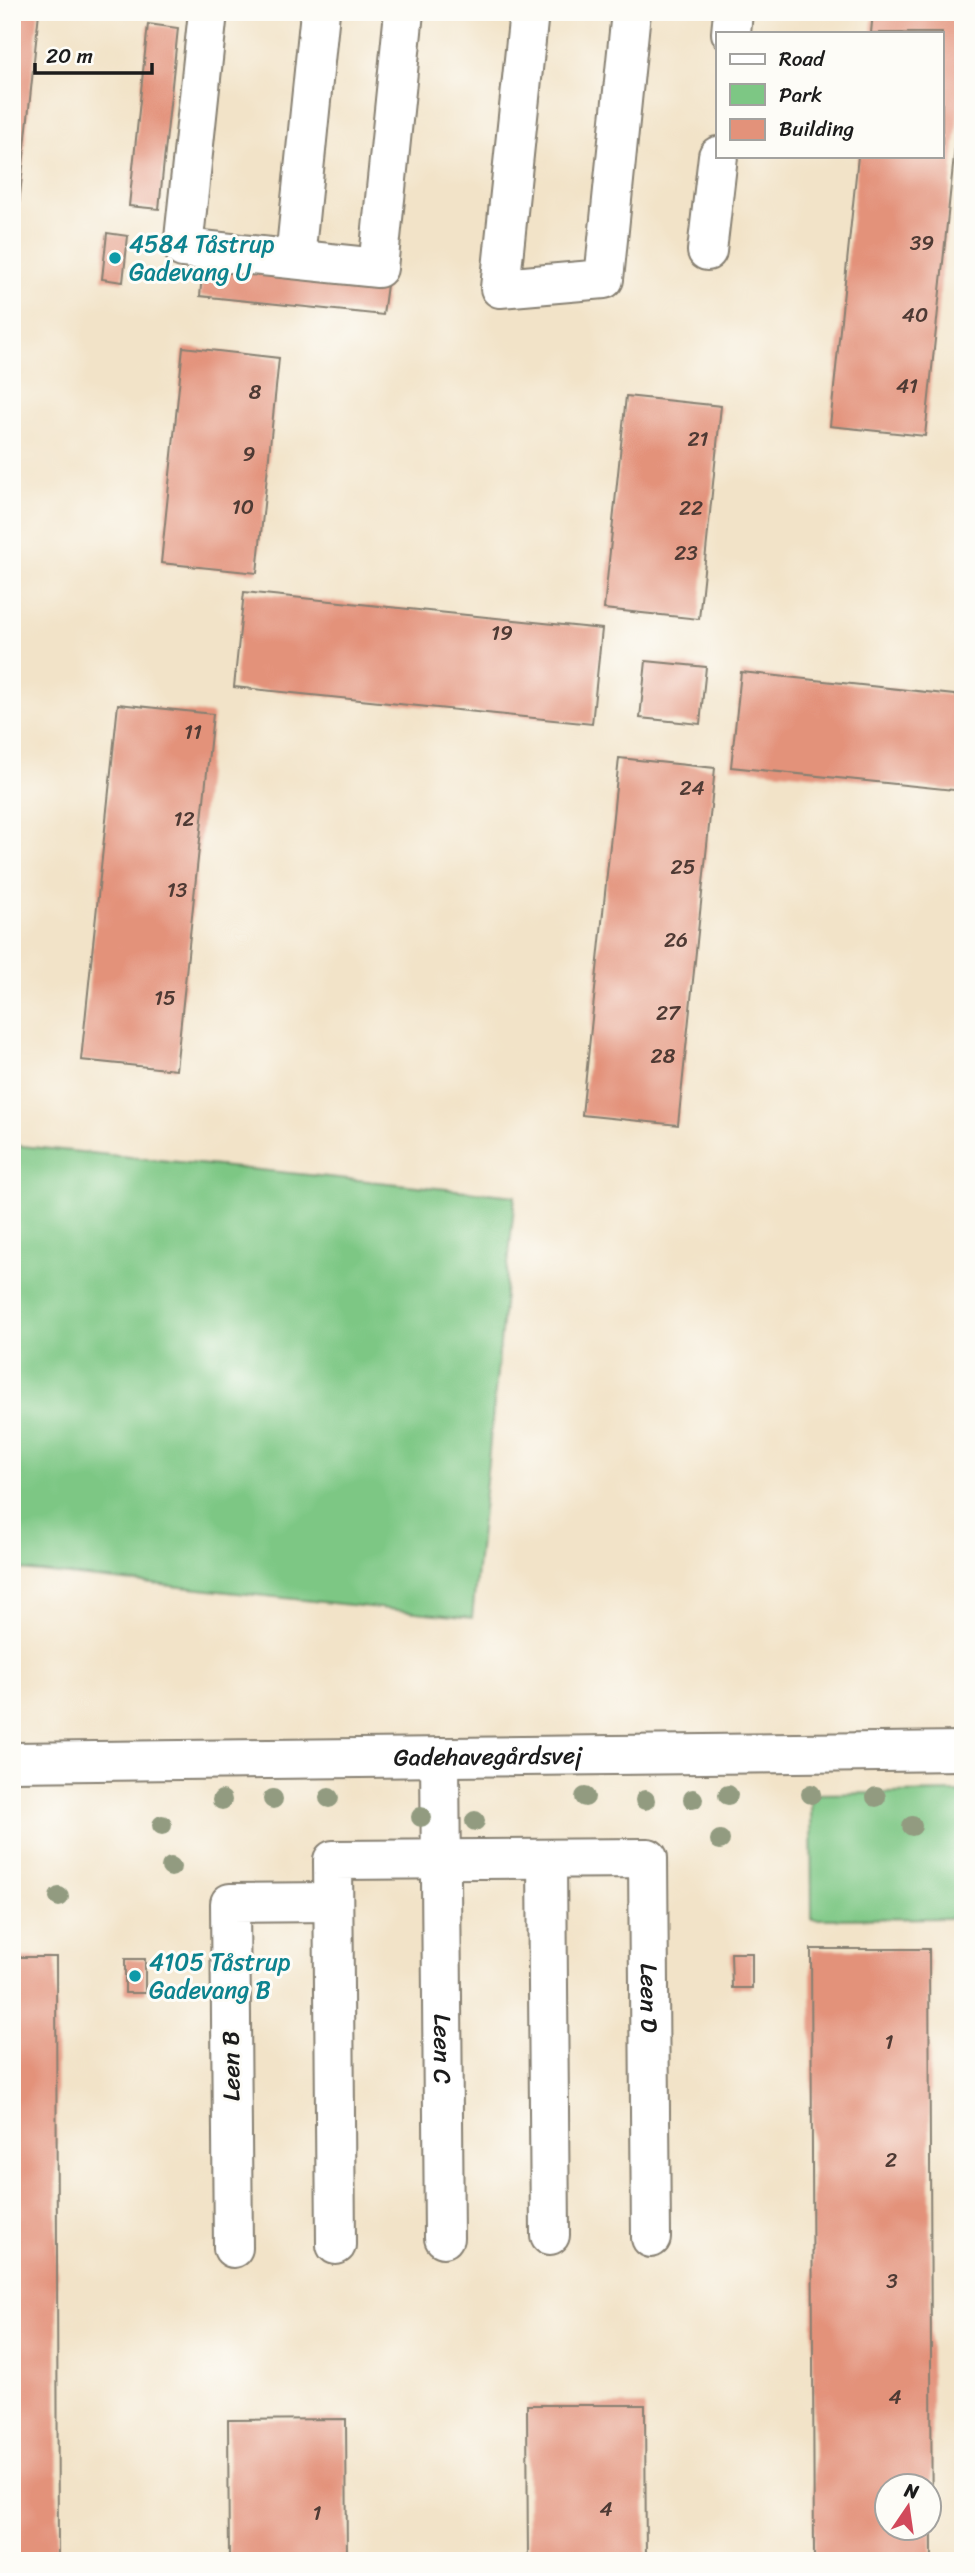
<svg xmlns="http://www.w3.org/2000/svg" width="975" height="2573" font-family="Sriracha,sans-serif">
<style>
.green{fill:#7dc784;stroke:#4c7250;stroke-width:2}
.building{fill:#e3927a;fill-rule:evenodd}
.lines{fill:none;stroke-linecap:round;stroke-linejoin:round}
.minor-casing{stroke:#878072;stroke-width:42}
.minor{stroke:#fff;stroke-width:38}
.tree{fill:#929b80}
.culture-dot{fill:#0f9aa8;stroke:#fdfcf7;stroke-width:2.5}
.labels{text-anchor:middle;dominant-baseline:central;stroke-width:6;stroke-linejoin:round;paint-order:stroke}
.number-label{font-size:21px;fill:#4e3a34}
.culture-label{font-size:24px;fill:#0d838f;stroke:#fdfcf7;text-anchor:start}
.street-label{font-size:24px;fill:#1c1c1c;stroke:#fdfcf7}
</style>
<rect width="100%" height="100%" fill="#fdfcf7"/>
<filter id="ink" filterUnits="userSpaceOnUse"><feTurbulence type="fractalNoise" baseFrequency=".0143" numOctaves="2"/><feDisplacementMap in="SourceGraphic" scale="14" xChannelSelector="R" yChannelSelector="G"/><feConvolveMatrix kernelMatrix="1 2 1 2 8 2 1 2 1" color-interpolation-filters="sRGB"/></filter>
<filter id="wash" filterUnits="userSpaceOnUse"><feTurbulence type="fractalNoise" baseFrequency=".00686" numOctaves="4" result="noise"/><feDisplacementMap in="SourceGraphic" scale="28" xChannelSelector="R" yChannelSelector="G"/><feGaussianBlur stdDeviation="1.57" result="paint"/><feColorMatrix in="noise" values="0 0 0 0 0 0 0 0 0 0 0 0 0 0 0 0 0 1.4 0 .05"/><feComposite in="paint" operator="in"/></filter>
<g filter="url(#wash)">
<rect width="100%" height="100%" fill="#f2e3c8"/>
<!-- green -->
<path class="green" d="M12,1145L515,1196L472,1618L12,1569Z
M963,1792V1918L812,1919L811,1794Z"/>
<g id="blocks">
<!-- building -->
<path class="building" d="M12,12H39L14,253H12Z
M873,12H963V69L925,436L830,426L858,156H942V33H871Z
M148,24L178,28L159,209L129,206Z
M107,233L128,236L123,282L102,279Z
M203,266L387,285L383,315L200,296Z
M183,347L279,358L257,573L161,563Z
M626,396L721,406L699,619L604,609Z
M244,592L602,629L592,724L234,687Z
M646,661L706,667L700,724L640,718Z
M741,672L963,696V791L731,767Z
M118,704L213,714L176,1070L81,1060Z
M619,758L715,768L678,1125L582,1115Z
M811,1949H929L932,2561H814ZM888,2486H930V2528H888Z
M731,1953H752V1988H732Z
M12,1957H56L58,2561H12Z
M125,1959H145V1993H125Z
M527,2405H645L646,2561H528Z
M346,2419L347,2561H229L228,2420Z"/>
</g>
</g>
<g filter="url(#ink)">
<use href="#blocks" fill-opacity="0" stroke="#878072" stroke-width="2"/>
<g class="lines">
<defs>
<g id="minor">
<path d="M208,12L183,248L378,268L404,12"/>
<path d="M529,12L500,288L604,279L631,12"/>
<path d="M731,33L733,12"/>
<path d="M707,251L718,156"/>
<path d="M295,259L320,12"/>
<path id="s1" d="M440,1757L444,2238"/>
<path id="s2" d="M12,1762L963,1751"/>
<path d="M547,1859L550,2235"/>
<path id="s3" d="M336,2245L333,1860L648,1858L651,2238"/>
<path d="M233,2248L230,1903L333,1902"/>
</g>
</defs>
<!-- minor casing -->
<use href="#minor" class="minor-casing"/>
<!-- minor -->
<use href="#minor" class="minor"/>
</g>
<!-- trees -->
<g class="tree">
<circle cx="811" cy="1794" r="10"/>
<circle cx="728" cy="1795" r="10"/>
<circle cx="585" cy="1797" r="10"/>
<circle cx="876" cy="1797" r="10"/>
<circle cx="329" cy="1798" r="10"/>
<circle cx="273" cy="1799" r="10"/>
<circle cx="693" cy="1799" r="10"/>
<circle cx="222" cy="1800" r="10"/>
<circle cx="645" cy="1800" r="10"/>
<circle cx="421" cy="1817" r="10"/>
<circle cx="475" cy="1821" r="10"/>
<circle cx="162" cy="1825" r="10"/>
<circle cx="912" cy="1826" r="10"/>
<circle cx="720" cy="1840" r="10"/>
<circle cx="171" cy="1867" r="10"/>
<circle cx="59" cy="1897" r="10"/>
</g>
</g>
<!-- markers -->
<g class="culture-dot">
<circle cx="115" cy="258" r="7"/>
<circle cx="135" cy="1976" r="7"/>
</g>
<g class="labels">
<!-- number labels -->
<g class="number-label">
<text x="922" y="243">39</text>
<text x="915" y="315">40</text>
<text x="907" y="386">41</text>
<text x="255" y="392">8</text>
<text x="698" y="439">21</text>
<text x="249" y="454">9</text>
<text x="243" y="507">10</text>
<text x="691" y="508">22</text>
<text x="686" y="553">23</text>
<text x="502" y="633">19</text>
<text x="193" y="732">11</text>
<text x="692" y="788">24</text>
<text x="184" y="819">12</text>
<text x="683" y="867">25</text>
<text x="177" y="890">13</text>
<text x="676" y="940">26</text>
<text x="165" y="998">15</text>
<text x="668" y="1013">27</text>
<text x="663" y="1056">28</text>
<text x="889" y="2042">1</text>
<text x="891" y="2160">2</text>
<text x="892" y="2281">3</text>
<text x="895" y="2397">4</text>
<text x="606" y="2509">4</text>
<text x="317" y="2513">1</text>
</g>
<!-- culture labels -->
<g class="culture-label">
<text x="129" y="244">4584 Tåstrup<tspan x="129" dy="28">Gadevang U</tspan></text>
<text x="149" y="1962">4105 Tåstrup<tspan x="149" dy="28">Gadevang B</tspan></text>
</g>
<!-- street labels -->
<g class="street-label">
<text stroke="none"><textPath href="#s2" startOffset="476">Gadehavegårdsvej</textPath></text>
<text stroke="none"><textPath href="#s3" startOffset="840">Leen D</textPath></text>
<text stroke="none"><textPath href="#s1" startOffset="292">Leen C</textPath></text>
<text transform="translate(231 2066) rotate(-91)">Leen B</text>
</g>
</g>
<!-- margin -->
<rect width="975" height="2573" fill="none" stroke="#fdfcf7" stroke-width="42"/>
<!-- legend -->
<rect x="716" y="32" width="228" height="126" fill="#fdfcf7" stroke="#a3a29f" stroke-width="2"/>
<rect x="730" y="54" width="35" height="10" fill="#ffffff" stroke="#a3a29f" stroke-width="2"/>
<text x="779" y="66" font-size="21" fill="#1c1c1c">Road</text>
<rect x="730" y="84" width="35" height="21" fill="#7dc784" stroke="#a3a29f" stroke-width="2"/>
<text x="779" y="102" font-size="21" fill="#1c1c1c">Park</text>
<rect x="730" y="119" width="35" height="21" fill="#e3927a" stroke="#a3a29f" stroke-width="2"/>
<text x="779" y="136" font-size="21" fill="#1c1c1c">Building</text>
<!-- north arrow -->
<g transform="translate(908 2507) rotate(13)"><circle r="33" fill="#fdfcf7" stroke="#a3a29f" stroke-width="2"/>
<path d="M0-5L12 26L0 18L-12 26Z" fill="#d1495b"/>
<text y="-10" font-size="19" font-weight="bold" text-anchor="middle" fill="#1c1c1c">N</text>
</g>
<!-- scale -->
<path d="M35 63v10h117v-10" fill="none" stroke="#1c1c1c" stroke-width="3.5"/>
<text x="46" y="63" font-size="21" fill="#1c1c1c" stroke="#fdfcf7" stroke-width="5" paint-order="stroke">20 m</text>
</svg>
